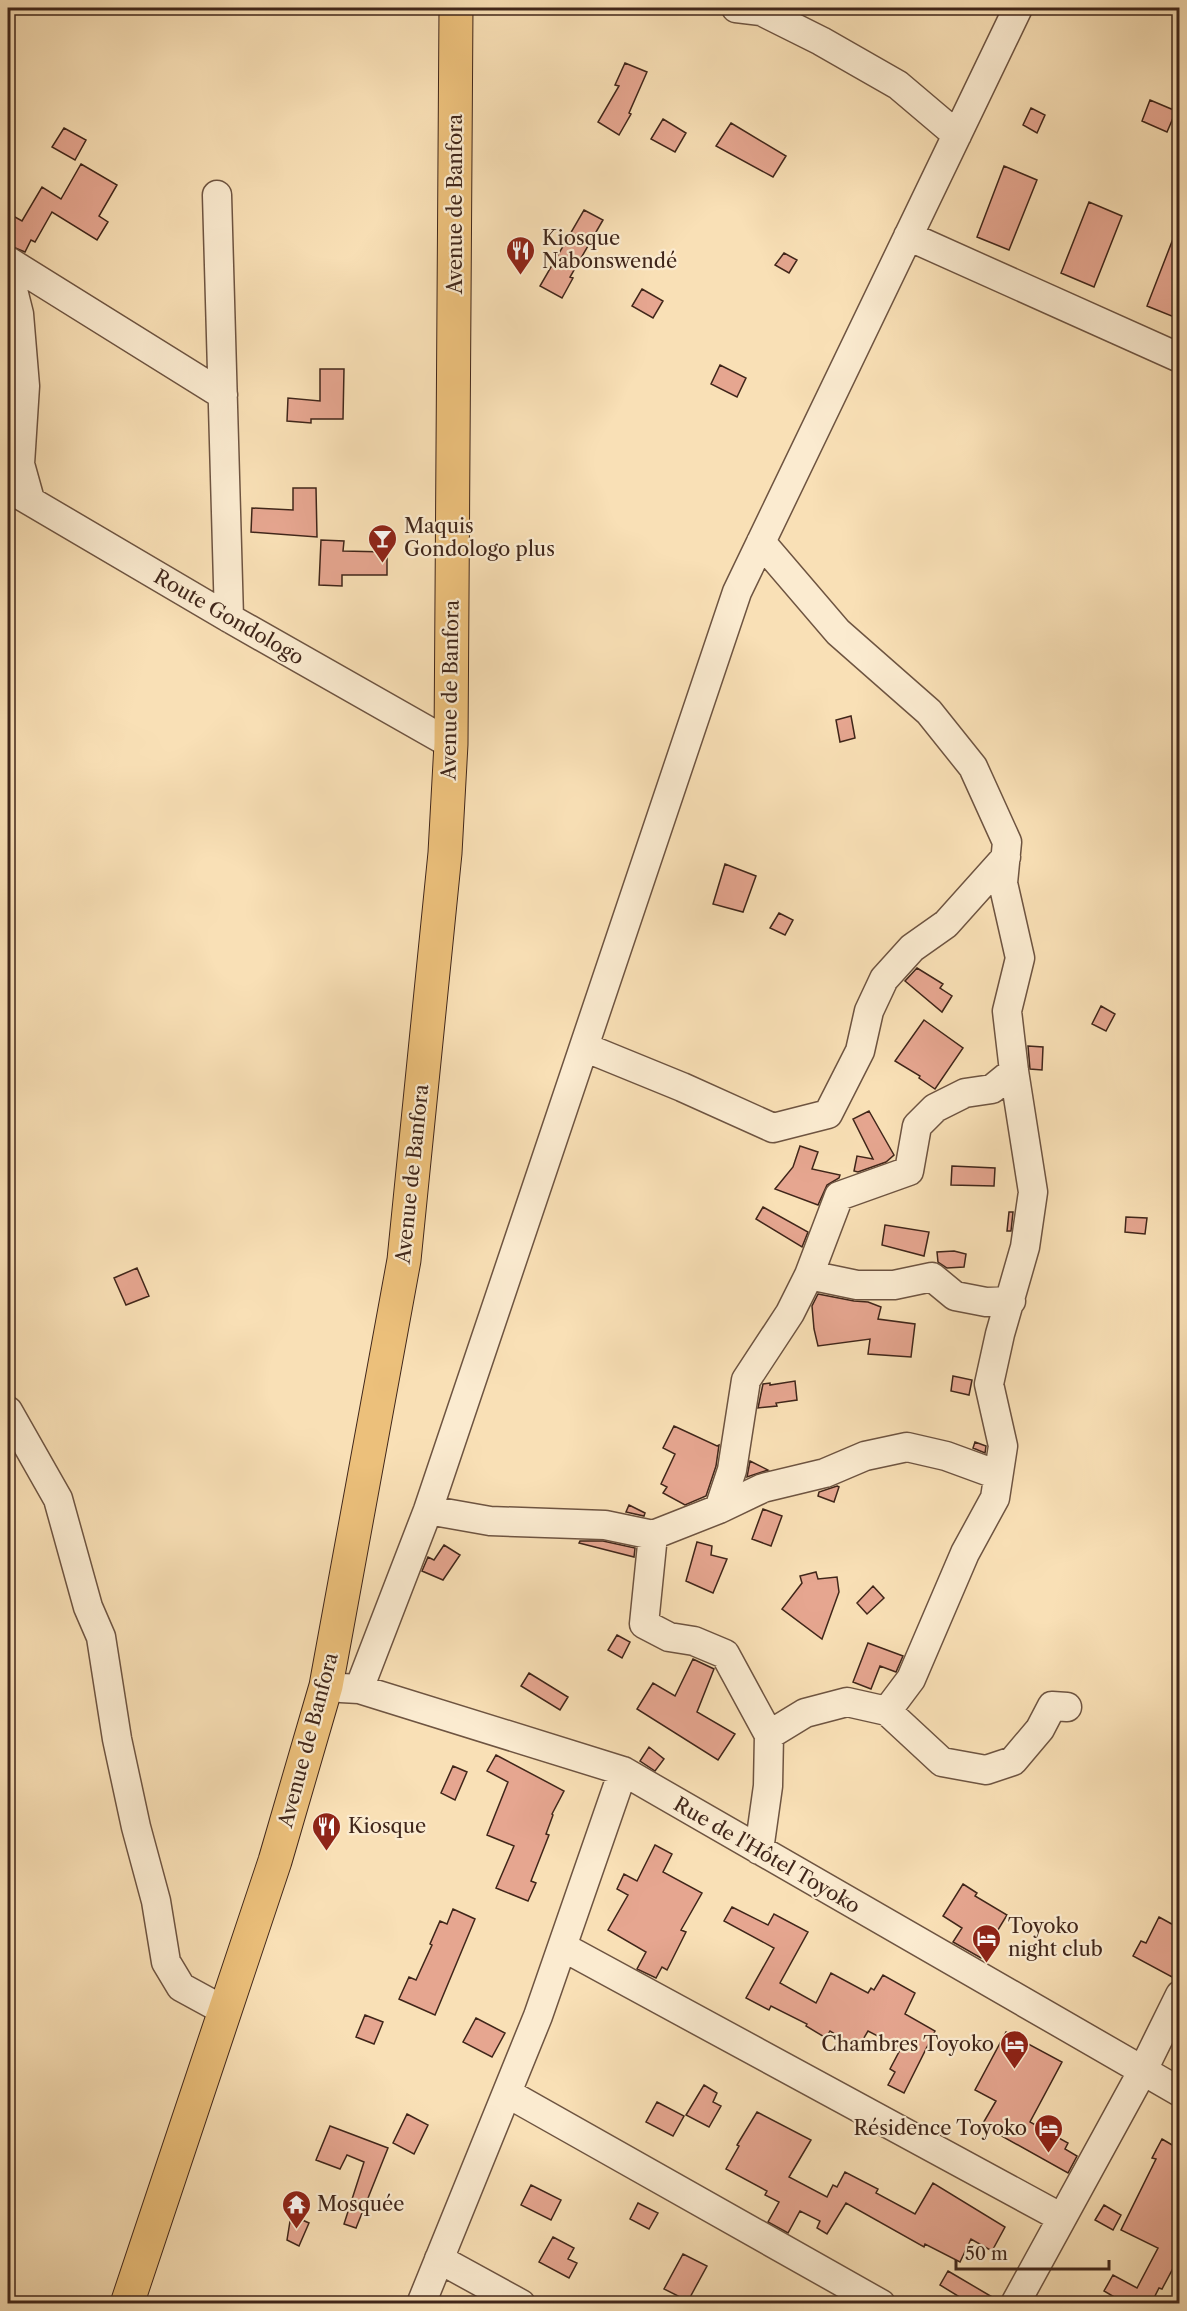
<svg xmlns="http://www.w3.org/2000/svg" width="1187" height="2311" font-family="'Libre Caslon Text',serif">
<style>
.building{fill:#e6a690;stroke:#40261a;stroke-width:1.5}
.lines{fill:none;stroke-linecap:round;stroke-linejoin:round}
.minor-casing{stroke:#6e5441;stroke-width:31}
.major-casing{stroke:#40261a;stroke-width:35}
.minor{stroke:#fbebd0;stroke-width:28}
.major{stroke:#ecc07b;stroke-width:33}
.labels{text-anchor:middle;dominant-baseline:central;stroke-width:4.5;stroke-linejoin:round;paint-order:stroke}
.street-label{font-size:20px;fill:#40261a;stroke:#fbebd0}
.poi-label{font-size:20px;fill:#40261a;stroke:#fbebd0;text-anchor:start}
</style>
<rect width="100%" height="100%" fill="#f9e0b6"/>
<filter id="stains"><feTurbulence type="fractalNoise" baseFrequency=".00333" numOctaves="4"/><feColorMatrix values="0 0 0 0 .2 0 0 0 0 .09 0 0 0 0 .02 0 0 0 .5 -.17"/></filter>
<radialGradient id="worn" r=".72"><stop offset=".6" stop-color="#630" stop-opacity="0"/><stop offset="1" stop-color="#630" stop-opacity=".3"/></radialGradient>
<!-- building -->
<path class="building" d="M625,63L647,72L629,113L631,114L619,135L598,122L619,86L615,85Z
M1150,100L1176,111L1167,132L1142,121Z
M1031,108L1045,115L1037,133L1023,125Z
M663,119L686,133L675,152L651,139Z
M731,123L786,156L773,177L716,146Z
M64,128L86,140L75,160L52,147Z
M81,164L117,185L99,216L108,222L97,240L52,212L35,242L31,240L25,252L8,245V213L22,221L42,187L61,199Z
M1004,166L1037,180L1009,250L977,237Z
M1089,202L1122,216L1094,287L1061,273Z
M584,210L603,220L570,277L573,278L562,298L540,286Z
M1178,226H1179V319L1147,306Z
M784,253L797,260L789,273L775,265Z
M642,289L663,301L653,318L632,306Z
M720,365L746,378L737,397L711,384Z
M320,369H344L343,419H311V423L287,421L288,398L320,401Z
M293,488H316L317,537L251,532L252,508L293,510Z
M321,540L344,541L343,551L387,552V575H342V586L319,585Z
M851,716L855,738L840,742L836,720Z
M725,864L756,876L743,912L713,904Z
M779,913L793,920L785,935L770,928Z
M917,968L943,984L940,988L952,996L942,1012L905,981Z
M1101,1006L1115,1014L1106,1031L1092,1024Z
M924,1020L963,1048L935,1089L919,1078L920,1076L895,1061Z
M1028,1046L1043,1047L1042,1070L1030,1069Z
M869,1111L894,1155L886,1162L858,1172L854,1171L857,1156L873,1159L853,1119Z
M800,1146L818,1152L812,1169L840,1175L839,1178L827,1185L818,1205L775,1189L793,1167Z
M952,1166L995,1168L994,1186L951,1185Z
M763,1207L808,1232L802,1247L756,1219Z
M1009,1212H1013L1011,1231H1007Z
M1126,1217L1147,1218L1145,1234L1125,1232Z
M885,1225L929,1232L924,1256L882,1245Z
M954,1251L966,1254L964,1267L947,1268L938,1262L937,1252Z
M137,1268L149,1296L126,1305L114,1278Z
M818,1294L854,1301L868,1302L881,1307L878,1319L915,1324L911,1357L868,1354L870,1339L818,1346L814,1329L812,1306Z
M953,1376L972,1380L969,1395L951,1391Z
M795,1381L797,1400L776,1403L777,1406L758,1408L763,1384L770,1383V1385Z
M674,1426L717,1446L719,1445L716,1466L706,1496L685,1505L663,1493L667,1487L661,1484L675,1454L663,1448Z
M975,1442L986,1446L985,1453L973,1448Z
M750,1461L768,1470L747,1477Z
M837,1486L839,1487L834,1502L818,1496L819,1492Z
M629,1505L645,1513L644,1516L626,1512Z
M763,1509L782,1516L771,1546L752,1539Z
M580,1541H603L635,1548L634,1557L579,1543Z
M697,1542L712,1546L711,1555L727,1559L713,1593L686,1581Z
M444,1545L460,1555L443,1580L422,1571L428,1557L434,1560Z
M816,1572L818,1579L837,1577L839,1592L822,1639L782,1609L802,1583L800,1576Z
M873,1586L884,1598L867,1614L857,1603Z
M617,1635L630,1642L622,1658L608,1650Z
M868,1643L903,1656L896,1672L880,1666L871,1689L853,1682Z
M693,1659L714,1669L697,1712L735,1734L718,1760L637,1709L653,1683L675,1696Z
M529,1673L568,1697L560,1710L521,1686Z
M649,1747L664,1759L655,1771L640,1761Z
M496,1755L564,1791L552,1814L553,1815L546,1834L549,1835L531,1881L536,1883L528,1901L496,1888L514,1846L487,1835L508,1782L487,1771Z
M453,1766L467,1772L455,1800L441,1793Z
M655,1845L672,1854L663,1872L702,1893L681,1930L686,1932L667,1970L662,1967L656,1978L637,1969L646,1952L608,1930L628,1895L617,1889L624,1874L637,1881Z
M963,1884L977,1893L975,1896L1007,1915L981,1958L953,1942L962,1928L943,1916Z
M732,1907L768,1925L774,1914L808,1932L780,1983L816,2003L831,1973L868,1993L871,1988L874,1990L883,1975L915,1993L905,2014L935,2031L904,2093L888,2085L895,2072L890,2069L901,2048L868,2031L858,2048L830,2031L826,2038L806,2026L807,2024L771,2006L769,2010L746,1998L774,1948L724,1921Z
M453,1909L475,1919L435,2015L399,1999L409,1977L416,1980L432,1945L430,1944L440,1921L447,1924Z
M1159,1917L1179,1928V1961L1172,1977L1133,1956L1141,1941L1146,1943Z
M365,2015L383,2022L374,2044L356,2037Z
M476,2018L505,2033L492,2057L463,2042Z
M1006,2032L1062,2062L1030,2122L1068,2143L1065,2149L1077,2156L1068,2173L982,2125L996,2101L975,2090Z
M704,2085L717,2093L713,2102L721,2106L709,2127L686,2115Z
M657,2102L684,2116L673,2136L646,2122Z
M757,2112L811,2140L789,2177L827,2197L833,2185L837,2187L845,2172L878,2189L876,2193L915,2214L933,2183L1005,2227L992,2251L971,2239L960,2262L925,2244L924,2247L846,2203L827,2234L817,2228L820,2221L800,2211L788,2233L768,2222L779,2202L765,2195L767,2191L726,2169L739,2146L737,2145Z
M407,2114L428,2125L414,2154L393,2143Z
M330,2126L388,2148L356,2228L344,2224L364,2162L347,2155L340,2169L316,2160Z
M1162,2139L1179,2149V2257L1162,2289L1159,2288L1154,2298L1165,2304H1126L1104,2291L1113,2275L1137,2288L1158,2248L1121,2230L1156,2159L1152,2158Z
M531,2185L561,2200L551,2220L521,2205Z
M638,2203L658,2213L649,2229L630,2219Z
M1104,2205L1121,2215L1113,2230L1095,2220Z
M291,2215L309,2223L299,2246L287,2240Z
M553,2237L574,2248L568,2259L577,2263L569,2278L539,2262Z
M683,2254L707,2266L688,2301L664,2289Z
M948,2271L999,2301V2304H971L940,2285Z"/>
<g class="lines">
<defs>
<path id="minor" d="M736,8L761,11L821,41L898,85L957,135
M217,195L229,618
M908,236L1180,358
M8,261L223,395
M8,270L19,314L25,386L20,464L30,500
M8,488L229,618L451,744
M584,1047L682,1087L773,1128L828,1114L860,1051L869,1011L884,979L912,948L946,924L1006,857
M809,1275L839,1196L909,1171L917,1126L935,1108L965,1093L992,1089L1014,1071
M8,1411L58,1499L88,1607L101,1637L117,1739L136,1827L156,1901L166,1962L181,1987L225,2011
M719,1509L732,1470L746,1380L790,1313L809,1275L857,1285H894L932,1277L955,1296L986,1302L1011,1301
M428,1510L490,1521L605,1525L653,1535L719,1509L763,1488L825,1473L865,1456L907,1447L946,1456L998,1475
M653,1535L644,1624L669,1637L694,1641L725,1654L769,1735
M341,1688L359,1689L623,1771L1180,2092
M359,1689L428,1510L737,592L1018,8
M887,1711L942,1762L986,1770L1013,1761L1040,1729L1052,1706L1067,1707
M759,1850L768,1786L769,1735L805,1713L847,1702L887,1711L911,1679L965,1553L995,1498L1003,1446L989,1384L1000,1334L1025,1247L1033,1192L1014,1071L1007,1011L1020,958L1003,883L1007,842L973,767L929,712L838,632L761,542
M563,1947L1062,2218
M507,2093L881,2304
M439,2259L521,2304
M421,2304L538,2016L623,1771
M1015,2304L1142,2072L1180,1995"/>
<path id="major" d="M127,2304L275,1861L326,1686L404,1260L445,853L451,744L456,8"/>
</defs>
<!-- minor casing -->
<use href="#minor" class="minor-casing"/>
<!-- major casing -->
<use href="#major" class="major-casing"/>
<!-- minor -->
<use href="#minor" class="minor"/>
<!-- major -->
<use href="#major" class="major"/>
</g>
<!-- icons -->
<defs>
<symbol id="restaurant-pin" viewBox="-11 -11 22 30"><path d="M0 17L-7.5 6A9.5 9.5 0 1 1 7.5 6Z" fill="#8f2418" stroke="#fbebd0"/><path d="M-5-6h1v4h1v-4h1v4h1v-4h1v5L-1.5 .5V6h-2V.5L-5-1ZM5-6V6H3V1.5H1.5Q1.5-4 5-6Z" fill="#fff"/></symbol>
<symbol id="bar-pin" viewBox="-11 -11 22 30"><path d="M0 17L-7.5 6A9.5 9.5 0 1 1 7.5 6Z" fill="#8f2418" stroke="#fbebd0"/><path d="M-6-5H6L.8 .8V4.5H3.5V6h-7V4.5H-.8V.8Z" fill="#fff"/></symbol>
<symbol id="hotel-pin" viewBox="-11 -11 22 30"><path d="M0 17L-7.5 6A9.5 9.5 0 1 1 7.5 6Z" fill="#8f2418" stroke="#fbebd0"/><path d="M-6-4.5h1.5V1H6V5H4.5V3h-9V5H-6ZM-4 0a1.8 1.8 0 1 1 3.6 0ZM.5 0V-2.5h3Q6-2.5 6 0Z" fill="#fff"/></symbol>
<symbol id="temple-pin" viewBox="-11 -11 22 30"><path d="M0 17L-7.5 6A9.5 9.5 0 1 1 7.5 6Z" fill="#8f2418" stroke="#fbebd0"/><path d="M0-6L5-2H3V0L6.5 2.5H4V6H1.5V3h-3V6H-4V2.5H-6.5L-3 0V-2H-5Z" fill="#fff"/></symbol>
</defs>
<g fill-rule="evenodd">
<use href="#restaurant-pin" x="504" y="234" width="33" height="45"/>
<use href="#bar-pin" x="366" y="522" width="33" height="45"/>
<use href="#restaurant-pin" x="310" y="1810" width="33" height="45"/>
<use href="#hotel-pin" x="970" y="1922" width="33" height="45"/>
<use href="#hotel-pin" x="998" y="2028" width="33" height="45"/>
<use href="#hotel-pin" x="1032" y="2112" width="33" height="45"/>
<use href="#temple-pin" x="280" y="2188" width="33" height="45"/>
</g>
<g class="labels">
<!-- street labels -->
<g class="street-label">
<text transform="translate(455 204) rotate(-90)">Avenue de Banfora</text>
<text transform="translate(229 617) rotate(30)">Route Gondologo</text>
<text transform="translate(450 690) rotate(-89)">Avenue de Banfora</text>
<text transform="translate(412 1174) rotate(-84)">Avenue de Banfora</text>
<text transform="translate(308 1740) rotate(-75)">Avenue de Banfora</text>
<text transform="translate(767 1855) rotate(30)">Rue de l'Hôtel Toyoko</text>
</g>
<!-- poi labels -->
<g class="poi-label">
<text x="542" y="238">Kiosque<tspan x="542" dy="23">Nabonswendé</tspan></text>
<text x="404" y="526">Maquis<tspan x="404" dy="23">Gondologo plus</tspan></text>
<text x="348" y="1826">Kiosque</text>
<text x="1008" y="1926">Toyoko<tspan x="1008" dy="23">night club</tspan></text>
<text x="994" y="2044" text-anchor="end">Chambres Toyoko</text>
<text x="1027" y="2128" text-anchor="end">Résidence Toyoko</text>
<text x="317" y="2204">Mosquée</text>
</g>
</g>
<!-- margin -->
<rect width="1187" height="2311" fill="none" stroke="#f9e0b6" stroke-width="30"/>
<rect x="9" y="9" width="1169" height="2293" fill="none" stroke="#40261a" stroke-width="3"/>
<rect x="15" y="15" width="1157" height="2281" fill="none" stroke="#40261a" stroke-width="1.5"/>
<!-- scale -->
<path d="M956 2260v9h153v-9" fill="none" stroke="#40261a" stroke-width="3"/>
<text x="965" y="2260" font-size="18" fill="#40261a" stroke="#fbebd0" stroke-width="4.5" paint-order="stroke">50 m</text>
<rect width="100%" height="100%" filter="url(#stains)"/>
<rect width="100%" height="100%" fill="url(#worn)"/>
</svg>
